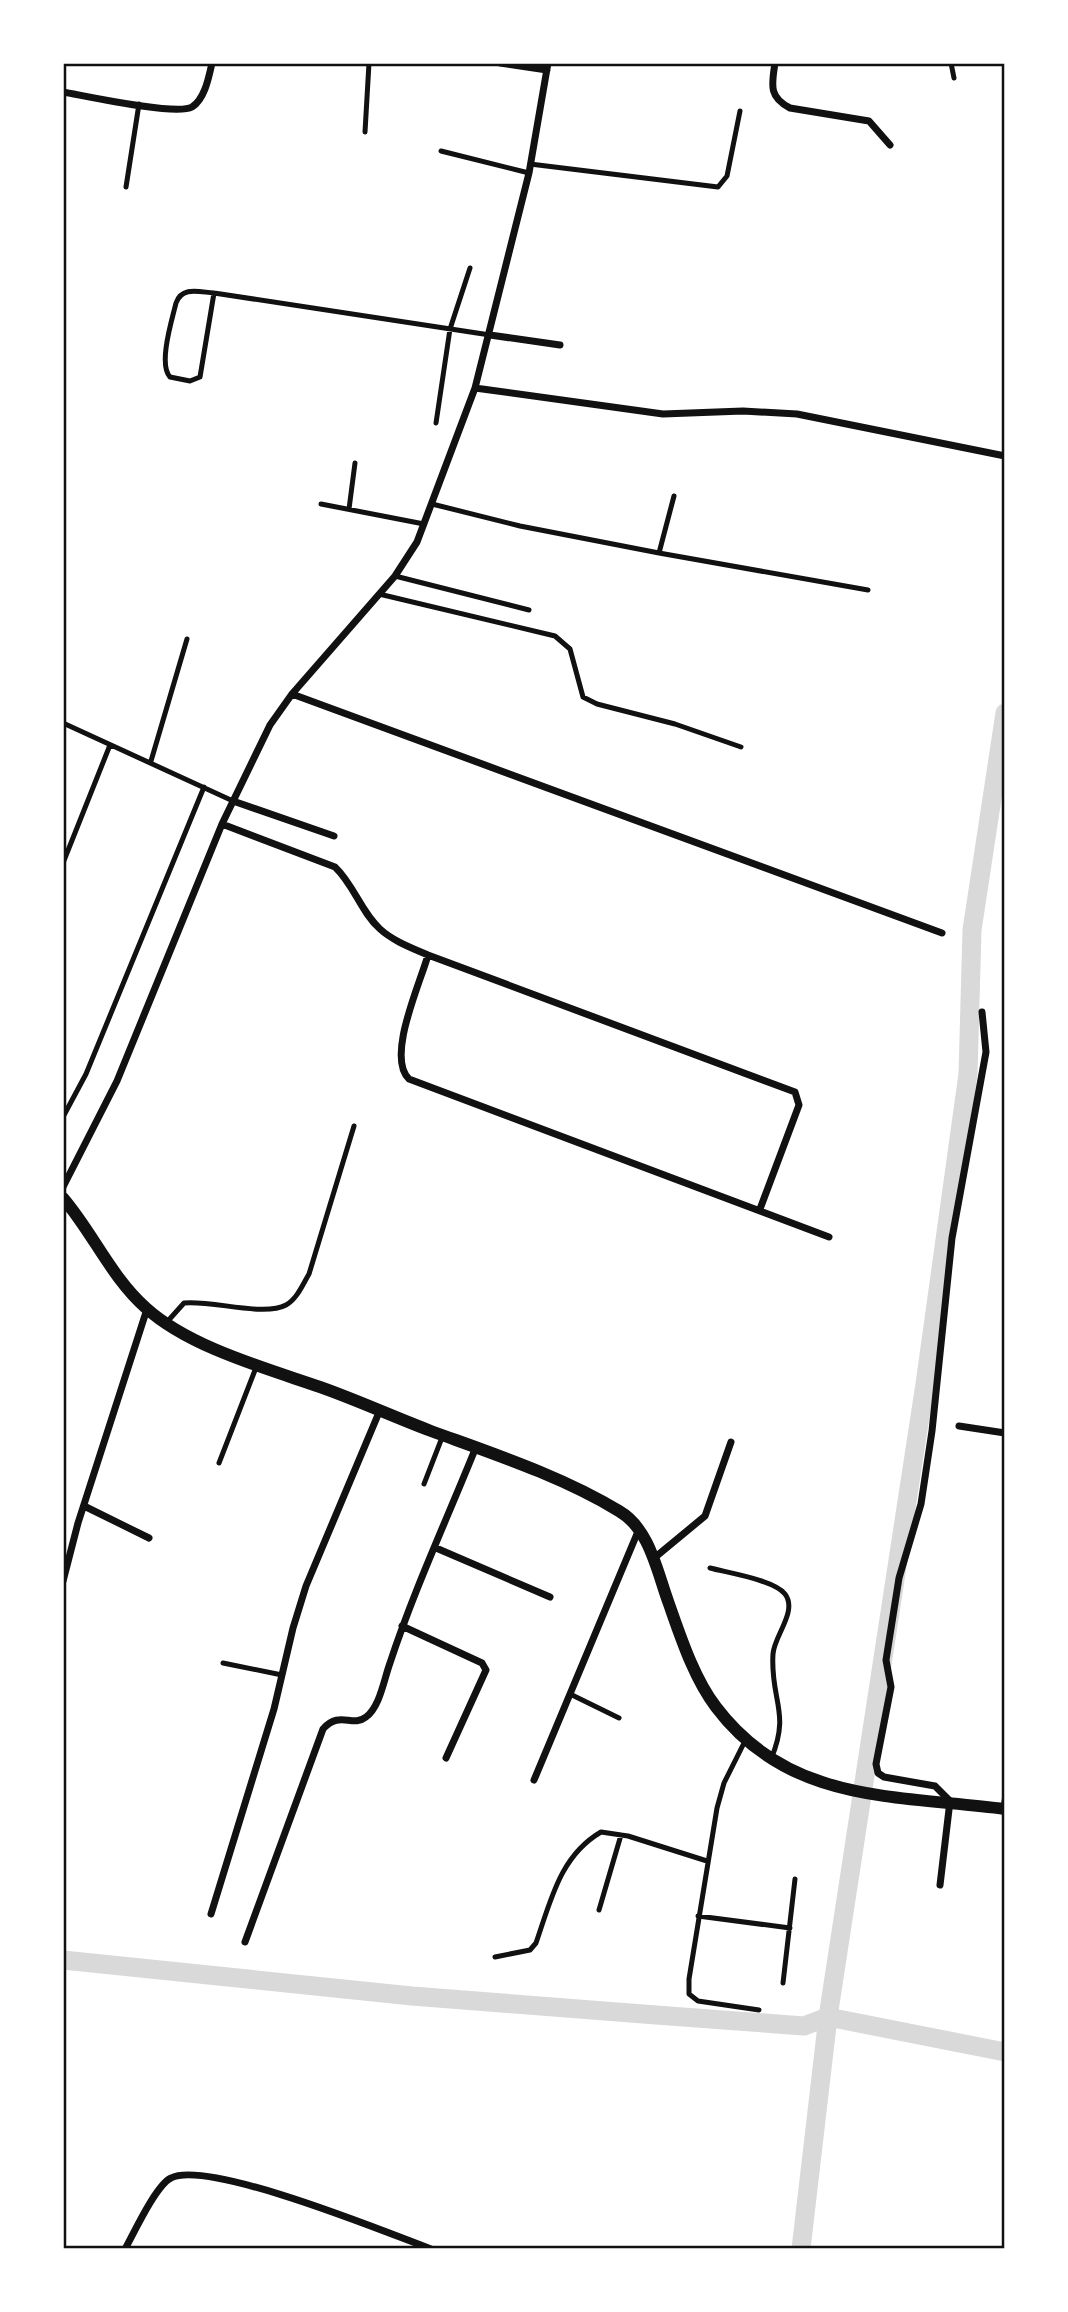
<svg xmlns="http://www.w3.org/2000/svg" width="1068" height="2312" font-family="'Nunito Sans',sans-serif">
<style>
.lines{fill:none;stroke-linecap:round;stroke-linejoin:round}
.canal{stroke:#d9d9d9;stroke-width:19}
.service{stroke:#111;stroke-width:5}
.minor{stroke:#111;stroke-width:7}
.tertiary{stroke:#111;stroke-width:12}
.neatline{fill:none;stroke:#111;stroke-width:2.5}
</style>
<rect width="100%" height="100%" fill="#fff"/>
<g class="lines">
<!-- canal -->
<path class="canal" d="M63,1960L412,1996L656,2015L804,2026L828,2017
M828,2017L1005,2052
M801,2249L828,2017L925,1384L968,1074L972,930L1005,713"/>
<!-- service -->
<path class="service" d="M951,63L954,78
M365,132L369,63
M441,151L529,173
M530,164L718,187L727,176L740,111
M126,187L139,104
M214,293L200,377L190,381L170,377C158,364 172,320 176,303C182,286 199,292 214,293L490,335
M436,423L450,329L470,268
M321,504L424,524
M432,504L520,526L659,553L674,496
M349,509L355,463
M659,553L868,590
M395,576L529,610
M379,594L555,636L570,649L583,697L597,704L675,724L741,747
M63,723L233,801
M151,761L187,639
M63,863L110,745
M63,1117L86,1074L204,787
M167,1322L184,1303C212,1300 264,1317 286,1305C297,1299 303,1284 309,1274L354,1126
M219,1463L257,1365
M424,1484L443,1435
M710,1568C729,1573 774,1580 785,1594C798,1611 774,1636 773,1654C770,1700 791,1712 771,1759
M223,1663L282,1675
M570,1694L619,1718
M746,1739L724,1783L717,1808L689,1979V1994L698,2001L759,2010
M1003,1808L1005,1795
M599,1910L621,1835
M698,1916L790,1928
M495,1957L530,1950L536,1943C551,1900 560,1856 601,1832L628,1836L707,1861
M783,1983L795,1879"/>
<!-- minor -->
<path class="minor" d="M500,63L547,70
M775,63C772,84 768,97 790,108L869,121L890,145
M63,92C86,96 176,116 192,107C205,99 209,76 212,63
M490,335L560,345
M475,388L663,414L743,411L797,414L1005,456
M292,694L942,933
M233,801L334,836
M222,824L335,867C354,885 361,912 380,929C393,941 412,948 428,955L795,1092L799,1105L760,1209
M428,955C420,984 386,1057 409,1079L829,1237
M63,1187L117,1081L222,824L270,725L292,694L395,576L417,542L475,388L529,173L548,63
M959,1426L1005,1433
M84,1506L149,1538
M436,1548L550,1597
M653,1559L705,1516L731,1442
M63,1581L78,1523L147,1309
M402,1626L482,1663L486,1670L446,1758
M534,1780L639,1529
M940,1885L950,1801L935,1786L884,1777L878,1773L876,1764L891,1687L886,1660L899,1578L921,1504L932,1431L952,1238L986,1052L982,1012
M211,1914L274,1709L293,1628L306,1586L380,1410
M245,1942L323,1729C340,1710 352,1728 366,1717C380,1707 384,1679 390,1663C414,1590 447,1519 476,1447
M125,2249C134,2233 156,2185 171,2178C208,2159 388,2233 431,2249"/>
<!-- tertiary -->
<path class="tertiary" d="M63,1198C93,1233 111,1277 146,1308C189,1347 265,1368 320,1387C357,1400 394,1417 431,1431C494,1454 561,1476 619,1511C650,1529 657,1572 669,1604C681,1638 694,1678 716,1707C789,1804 897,1795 1005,1809"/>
</g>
<!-- border -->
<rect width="1068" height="2312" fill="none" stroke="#ffffff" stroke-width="130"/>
<rect x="65" y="65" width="938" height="2182" class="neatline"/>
</svg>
